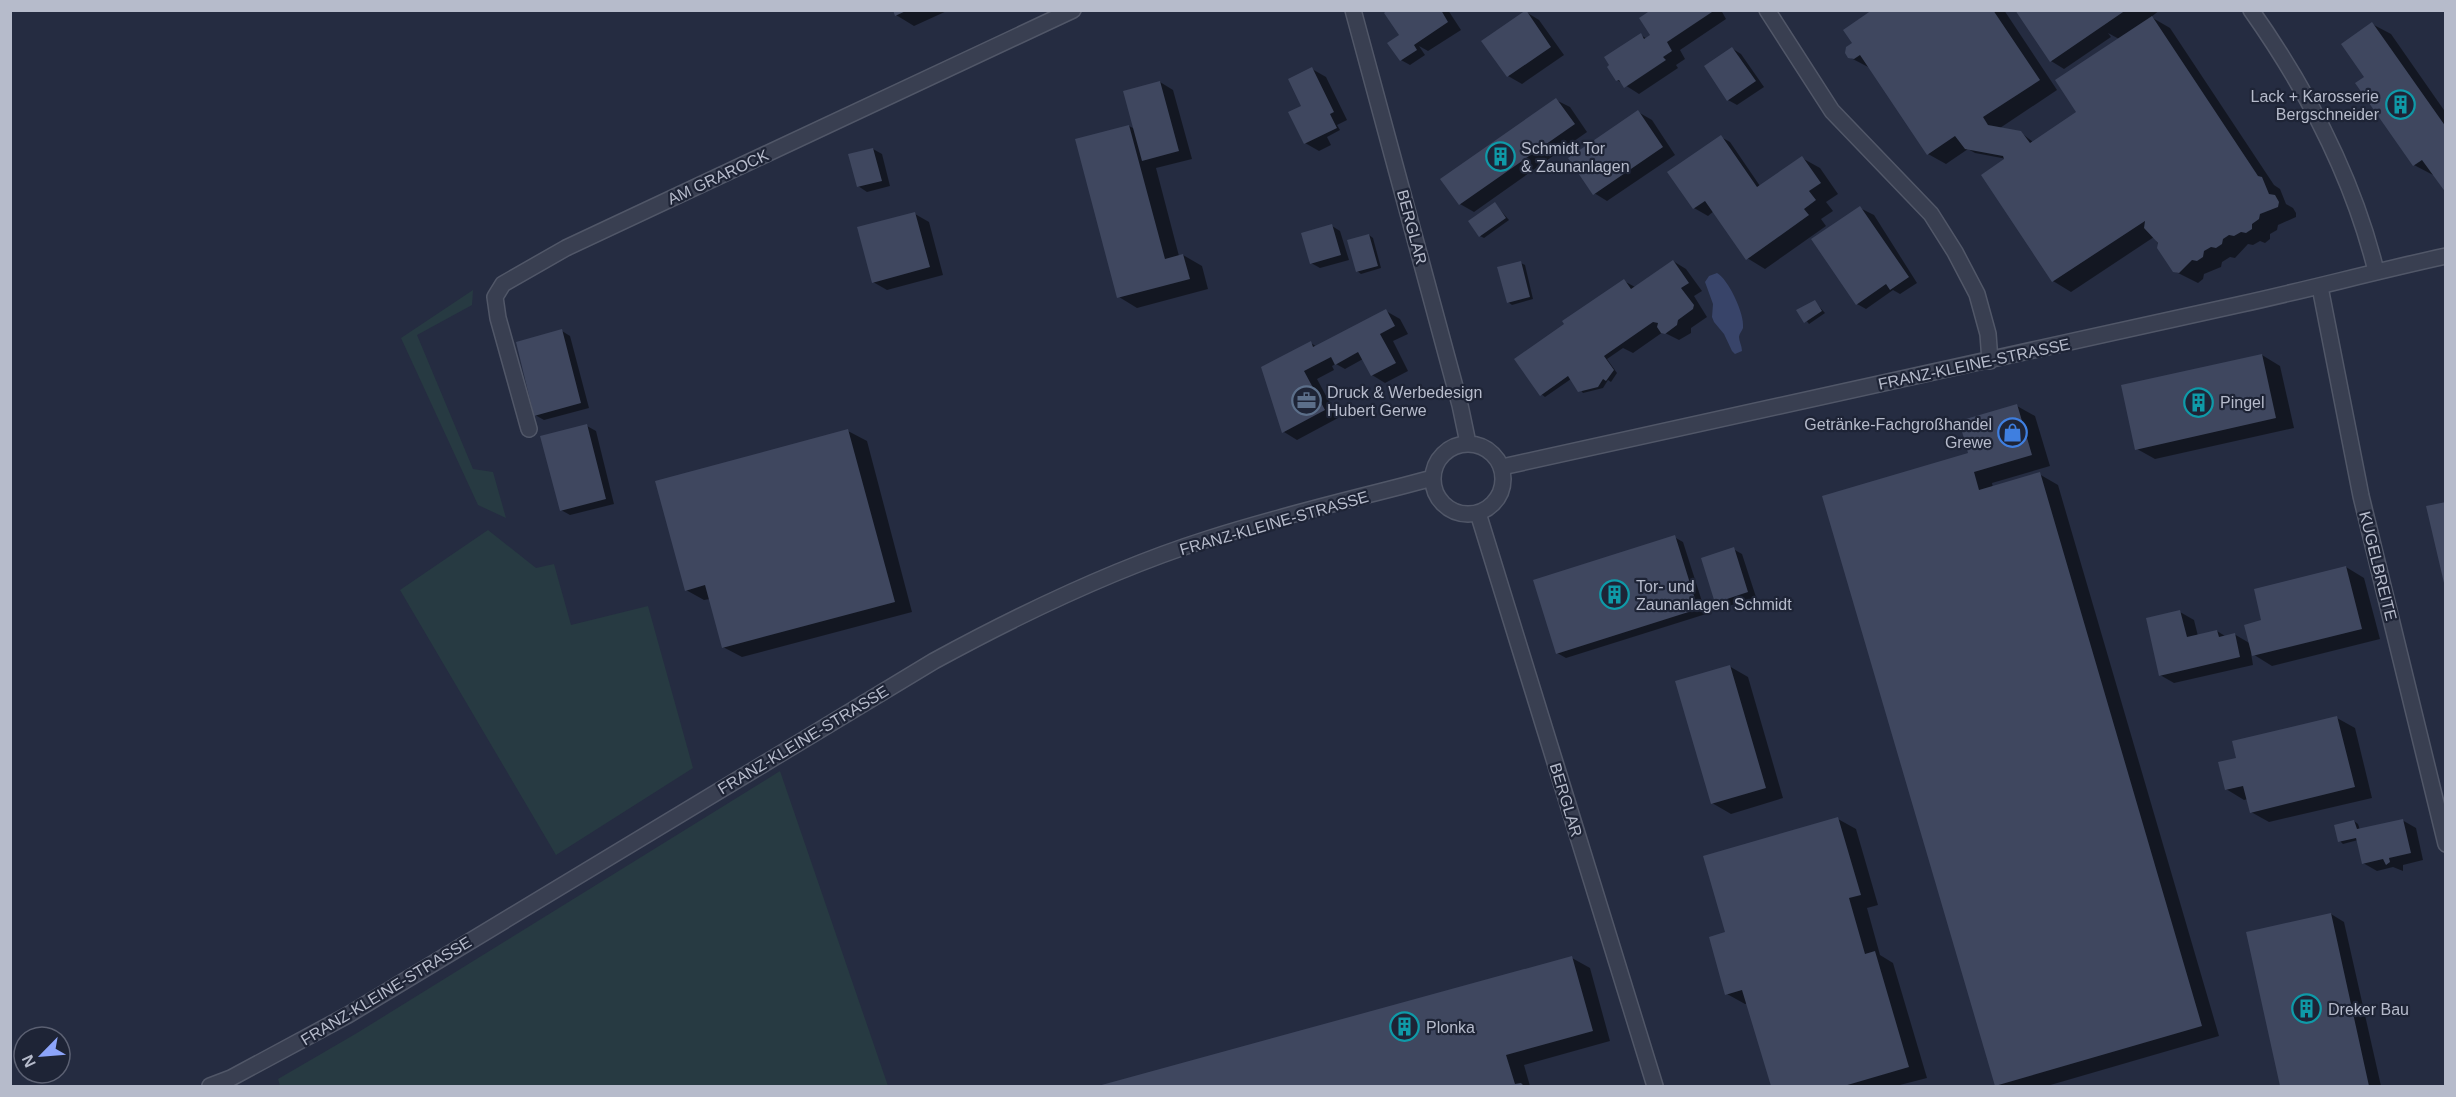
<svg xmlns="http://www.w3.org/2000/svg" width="2456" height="1097" font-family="Arial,sans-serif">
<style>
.green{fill:#273a42}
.water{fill:#384469}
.shadow{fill:#0007}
.building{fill:#3f475f}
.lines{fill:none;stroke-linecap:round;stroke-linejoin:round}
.street-casing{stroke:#515768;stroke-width:18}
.street{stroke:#393f51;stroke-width:15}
.labels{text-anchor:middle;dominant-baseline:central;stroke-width:4.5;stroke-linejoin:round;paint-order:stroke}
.poi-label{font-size:16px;fill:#b6bbcb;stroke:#1e2436;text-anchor:start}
.street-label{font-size:16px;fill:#b6bbcb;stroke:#1e2436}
</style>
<rect width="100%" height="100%" fill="#252c41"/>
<!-- green -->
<path class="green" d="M473,290L472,305L417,335L473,469L493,472L506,518L478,505L401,338Z
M488,530L536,568L554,564L571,625L648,606L693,768L556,855L400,590Z
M780,771L888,1086H280L278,1079L357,1033Z"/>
<!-- water -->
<path class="water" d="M1717,273C1728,279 1745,314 1743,328C1742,331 1739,334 1739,337C1739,341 1742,346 1742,351L1735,354L1732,351L1724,334L1714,322L1712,317L1713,304L1705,282L1709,276Z"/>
<!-- shadow -->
<path class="shadow" d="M894,10H949L914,26L896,15Z
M1390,10H1448L1461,30L1428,51L1419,46L1425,55L1410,65L1401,60V35Z
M1653,10H1721L1726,19L1680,50L1685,59L1676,65L1678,68L1639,94L1617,80L1641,35L1647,39L1652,36Z
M1875,10H2004L2057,90L2000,128L2020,132L2033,142L2078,112L2119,39L2108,33L2111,37L2064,69L2051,61L2017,10H2160L2151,17L2170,28L2274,185L2280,189L2286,204L2293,208L2296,213V217L2278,225L2277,230L2270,234V239L2265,243L2260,241L2253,245L2248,244L2235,258L2230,257L2222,262L2221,267L2204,274L2203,279L2198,283L2174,271L2154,237L2071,292L2053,281L2007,159L1975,153L1968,149L1946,164L1928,154L1870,68L1849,57L1854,44Z
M1526,12L1539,20L1564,55L1522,84L1508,76Z
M2372,24L2391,34L2446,113V190L2434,174L2433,175L2414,165L2367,77Z
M1733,49L1741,54L1764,87L1737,105L1728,100Z
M1312,69L1326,77L1347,120L1337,125L1340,130L1327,137L1331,145L1319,151L1305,143L1303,107Z
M1160,82L1173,90L1192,159L1156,168L1179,256L1183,255L1202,266L1208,289L1137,308L1119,297L1129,126L1135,129Z
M1556,100L1570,107L1587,132L1474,212L1460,204Z
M1638,112L1652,120L1675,155L1607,201L1594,193Z
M1721,137L1730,142L1760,186L1802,158L1820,168L1838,194L1826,202L1833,211L1821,219L1826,226L1765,269L1747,258L1714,211L1708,216L1694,208Z
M873,149L882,154L890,186L867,192L858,186Z
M1495,204L1509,220L1484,238L1480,236Z
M1860,208L1874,215L1917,283L1900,294L1893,290L1866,309L1857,304Z
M915,214L929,222L943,275L887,290L873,282Z
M1332,226L1340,231L1349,260L1320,268L1311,263Z
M1369,235L1373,238L1381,268L1361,274L1357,271Z
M1673,261L1686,269L1702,291L1694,296L1707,317L1691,328V333L1679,340L1663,332L1633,353L1623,348L1607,359L1617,373L1611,382L1608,380L1603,388L1583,393L1571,379L1545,397L1541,394L1624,281L1635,287Z
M1521,263L1525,265L1533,299L1512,305L1508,302Z
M1815,302L1825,313L1809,324L1798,310Z
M1386,311L1400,319L1408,334L1393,341L1408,371L1385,383L1372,375L1363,359L1345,369L1336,364L1332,366L1334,370L1317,379L1338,418L1297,440L1284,432L1311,343L1317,347Z
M562,331L570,336L589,408L544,420L535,415Z
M2262,355L2280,366L2294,428L2155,459L2137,449Z
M2017,406L2035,416L2050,466L1992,483L1993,488L2039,474L2058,485L2219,1036L2047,1086H1996L1970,454Z
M587,426L596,431L614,504L570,515L561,510Z
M848,431L867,441L912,612L742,657L723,647L710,599L704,600L686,590Z
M1674,537L1683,542L1706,614L1566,658L1557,653Z
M1733,549L1742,554L1756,597L1726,607L1717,602Z
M2346,567L2364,578L2380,639L2272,666L2251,653L2253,665L2174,683L2160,675L2180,612L2194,620L2198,636L2217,631L2225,636L2234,634L2251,644L2263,622Z
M1729,666L1748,677L1783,798L1731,814L1712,803Z
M2337,718L2355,728L2372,798L2269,822L2251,812L2248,799L2244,800L2226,789L2238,759Z
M1838,819L1856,829L1878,905L1867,908L1880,955L1893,963L1927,1078L1896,1086H1772L1748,1003L1745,1004L1727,994V933Z
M2402,820L2416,828L2423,860L2403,865V871L2393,867L2377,871L2363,863L2358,840L2343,844L2340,841L2354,821L2358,824L2360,830Z
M2331,914L2344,922L2381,1086H2282L2247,933Z
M1572,958L1590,968L1610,1041L1524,1065L1530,1086H1102Z"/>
<!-- building -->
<path class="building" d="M893,10H908L895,16Z
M1387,10H1441L1448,22L1414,45L1417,50L1400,61L1387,43L1399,35L1384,13Z
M1526,10L1551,47L1507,77L1481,41Z
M1651,10H1715L1667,42L1672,51L1663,57L1666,60L1624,88L1619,80L1616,81L1607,67L1609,65L1604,57L1641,33L1644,39L1650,35L1639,18Z
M1872,10H1993L2040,80L1983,117L1988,125L2021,131L2030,143L2076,112L2055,80L2152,16L2258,176L2262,177L2269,194L2275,195L2279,202L2278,207L2260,214L2259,219L2252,224V229L2246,233L2241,232L2234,236L2229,235L2223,239L2222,244L2216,248L2211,247L2204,251L2203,257L2197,261L2192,260L2179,273L2173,272L2157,248L2158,243L2144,228L2145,221L2052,282L1981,175L2004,159L2003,156L1965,149L1955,136L1927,155L1860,55L1854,59L1848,58L1845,53L1846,47L1852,43L1843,30Z
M2015,10H2126L2050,62Z
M2372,22L2446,127V193L2422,160L2413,166L2355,83L2364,77L2341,44Z
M1732,47L1756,81L1727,101L1704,66Z
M1312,67L1334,112L1330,114L1337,128L1304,144L1288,112L1301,106L1288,79Z
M1160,81L1179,151L1142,161L1123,91Z
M1556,98L1575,124L1459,205L1440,179Z
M1638,110L1663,147L1593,195L1568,158Z
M1129,125L1165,259L1183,254L1190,279L1117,298L1075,139Z
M1721,135L1757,187L1802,156L1821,183L1809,191L1816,200L1804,209L1809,215L1746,260L1705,201L1693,209L1667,172Z
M873,148L882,181L857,187L848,154Z
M1495,202L1506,218L1479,237L1468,221Z
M1860,206L1909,277L1890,290L1886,284L1856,305L1811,239Z
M915,212L930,267L872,283L857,227Z
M1332,224L1341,255L1310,264L1301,233Z
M1369,234L1378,266L1356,272L1347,240Z
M1673,260L1689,283L1681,288L1694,305L1693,309L1678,320L1677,325L1665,334L1661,333L1657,327L1658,323L1653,322L1604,356L1614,370L1606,381L1603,379L1598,387L1578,392L1568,376L1540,396L1514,359L1564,324L1562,321L1624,279L1631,289Z
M1521,261L1530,297L1507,303L1497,267Z
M1815,300L1822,311L1804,323L1796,310Z
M1386,309L1395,326L1380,334L1396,363L1371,376L1358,352L1335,365L1331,357L1304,371L1325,410L1282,433L1261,367L1311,341L1313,347Z
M562,329L581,403L534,416L516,342Z
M2262,354L2276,418L2135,450L2121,385Z
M2017,404L2032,455L1974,472L1979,490L2040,472L2202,1026L1995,1086L1822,496L1968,453L1959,421Z
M587,424L606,499L560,511L540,436Z
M848,429L895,602L722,648L705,585L685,591L655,481Z
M2446,502V583H2444L2426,506Z
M1675,535L1698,609L1556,654L1533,580Z
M1734,547L1748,592L1715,603L1701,558Z
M2346,566L2362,629L2252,656L2244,625L2261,620L2254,589Z
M2180,610L2187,637L2217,630L2219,637L2235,633L2240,657L2159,676L2146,618Z
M1730,665L1766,788L1711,804L1675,681Z
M2337,716L2355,787L2250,813L2243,786L2225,790L2218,762L2236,758L2232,741Z
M1838,817L1861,895L1849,898L1865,954L1875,951L1909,1067L1844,1086H1771L1742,990L1725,995L1709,937L1725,932L1703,856Z
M2403,819L2411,853L2389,858L2390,862L2386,865L2383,859L2362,864L2356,838L2338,842L2334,825L2354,820L2357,829Z
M2331,913L2369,1086H2280L2246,932Z
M1572,956L1593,1031L1506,1055L1515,1084L1521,1083L1524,1086H1098Z"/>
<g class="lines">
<defs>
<path id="street" d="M1353,10L1460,405L1468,443
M1767,10L1832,111L1931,214L1955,252L1977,294L1988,334L1990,361
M2251,10C2306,88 2353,178 2376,271
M2320,287L2361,496L2446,844
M529,429L498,318L495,297L503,284L566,248L1073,10
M1433 479a35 35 0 1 1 70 0a35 35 0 1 1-70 0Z
M1502,467C1749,413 1996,360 2242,304C2310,289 2377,271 2446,256
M1478,513L1655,1086
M210,1086L231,1078L348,1015L934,661C1022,613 1113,569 1208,539C1282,515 1358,498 1433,478"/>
</defs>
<!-- street casing -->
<use href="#street" class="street-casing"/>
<!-- street -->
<use href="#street" class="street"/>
</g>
<!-- icons -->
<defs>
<symbol id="building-ring" viewBox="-11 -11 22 22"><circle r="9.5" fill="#1e2436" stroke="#0f9aa8" stroke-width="1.5"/><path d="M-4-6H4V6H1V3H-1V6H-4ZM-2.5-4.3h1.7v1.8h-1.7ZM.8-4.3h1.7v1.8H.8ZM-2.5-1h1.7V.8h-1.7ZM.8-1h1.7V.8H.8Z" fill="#0f9aa8"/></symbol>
<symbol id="office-ring" viewBox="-11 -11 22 22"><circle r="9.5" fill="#1e2436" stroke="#5c6f8a" stroke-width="1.5"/><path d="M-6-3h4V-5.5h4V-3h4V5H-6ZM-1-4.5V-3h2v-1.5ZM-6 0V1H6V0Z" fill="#5c6f8a"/></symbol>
<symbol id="shop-ring" viewBox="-11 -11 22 22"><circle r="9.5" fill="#1e2436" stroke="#3f7fe0" stroke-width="1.5"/><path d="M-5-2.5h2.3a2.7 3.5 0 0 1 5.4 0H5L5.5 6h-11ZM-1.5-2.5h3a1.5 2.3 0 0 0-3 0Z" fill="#3f7fe0"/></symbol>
</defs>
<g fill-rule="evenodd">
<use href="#building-ring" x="2384" y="88" width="33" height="33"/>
<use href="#building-ring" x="1484" y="140" width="33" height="33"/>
<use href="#office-ring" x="1290" y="384" width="33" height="33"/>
<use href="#building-ring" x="2182" y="386" width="33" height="33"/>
<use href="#shop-ring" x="1996" y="416" width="33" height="33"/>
<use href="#building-ring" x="1598" y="578" width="33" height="33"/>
<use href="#building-ring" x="2290" y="992" width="33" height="33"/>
<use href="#building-ring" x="1388" y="1010" width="33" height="33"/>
</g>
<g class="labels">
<!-- poi labels -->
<g class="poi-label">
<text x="2379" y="96" text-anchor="end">Lack + Karosserie<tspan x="2379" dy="18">Bergschneider</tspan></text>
<text x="1521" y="148">Schmidt Tor<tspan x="1521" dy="18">&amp; Zaunanlagen</tspan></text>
<text x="1327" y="392">Druck &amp; Werbedesign<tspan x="1327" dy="18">Hubert Gerwe</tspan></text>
<text x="2220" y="402">Pingel</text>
<text x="1992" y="424" text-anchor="end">Getränke-Fachgroßhandel<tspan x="1992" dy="18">Grewe</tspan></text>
<text x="1636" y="586">Tor- und<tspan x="1636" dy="18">Zaunanlagen Schmidt</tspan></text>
<text x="2328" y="1009">Dreker Bau</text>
<text x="1426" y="1027">Plonka</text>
</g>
<!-- street labels -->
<g class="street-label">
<text transform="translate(718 177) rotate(-25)">AM GRAROCK</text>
<text transform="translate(1412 227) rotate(75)">BERGLAR</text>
<text transform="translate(1974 364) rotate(-12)">FRANZ-KLEINE-STRASSE</text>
<text transform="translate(1274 523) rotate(-16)">FRANZ-KLEINE-STRASSE</text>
<text transform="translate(2378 566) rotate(76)">KUGELBREITE</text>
<text transform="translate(803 740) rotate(-31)">FRANZ-KLEINE-STRASSE</text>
<text transform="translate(1566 800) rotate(73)">BERGLAR</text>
<text transform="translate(386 991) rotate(-31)">FRANZ-KLEINE-STRASSE</text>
</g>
</g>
<!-- border -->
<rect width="2456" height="1097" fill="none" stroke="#b6bbcb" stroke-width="24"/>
<!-- north arrow -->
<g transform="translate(42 1055) rotate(245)"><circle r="28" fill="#1e2436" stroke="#5b6072" stroke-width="1.5"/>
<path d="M0-4.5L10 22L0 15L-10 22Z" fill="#8ca4fa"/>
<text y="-9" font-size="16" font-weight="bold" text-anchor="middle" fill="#b6bbcb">N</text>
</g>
</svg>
